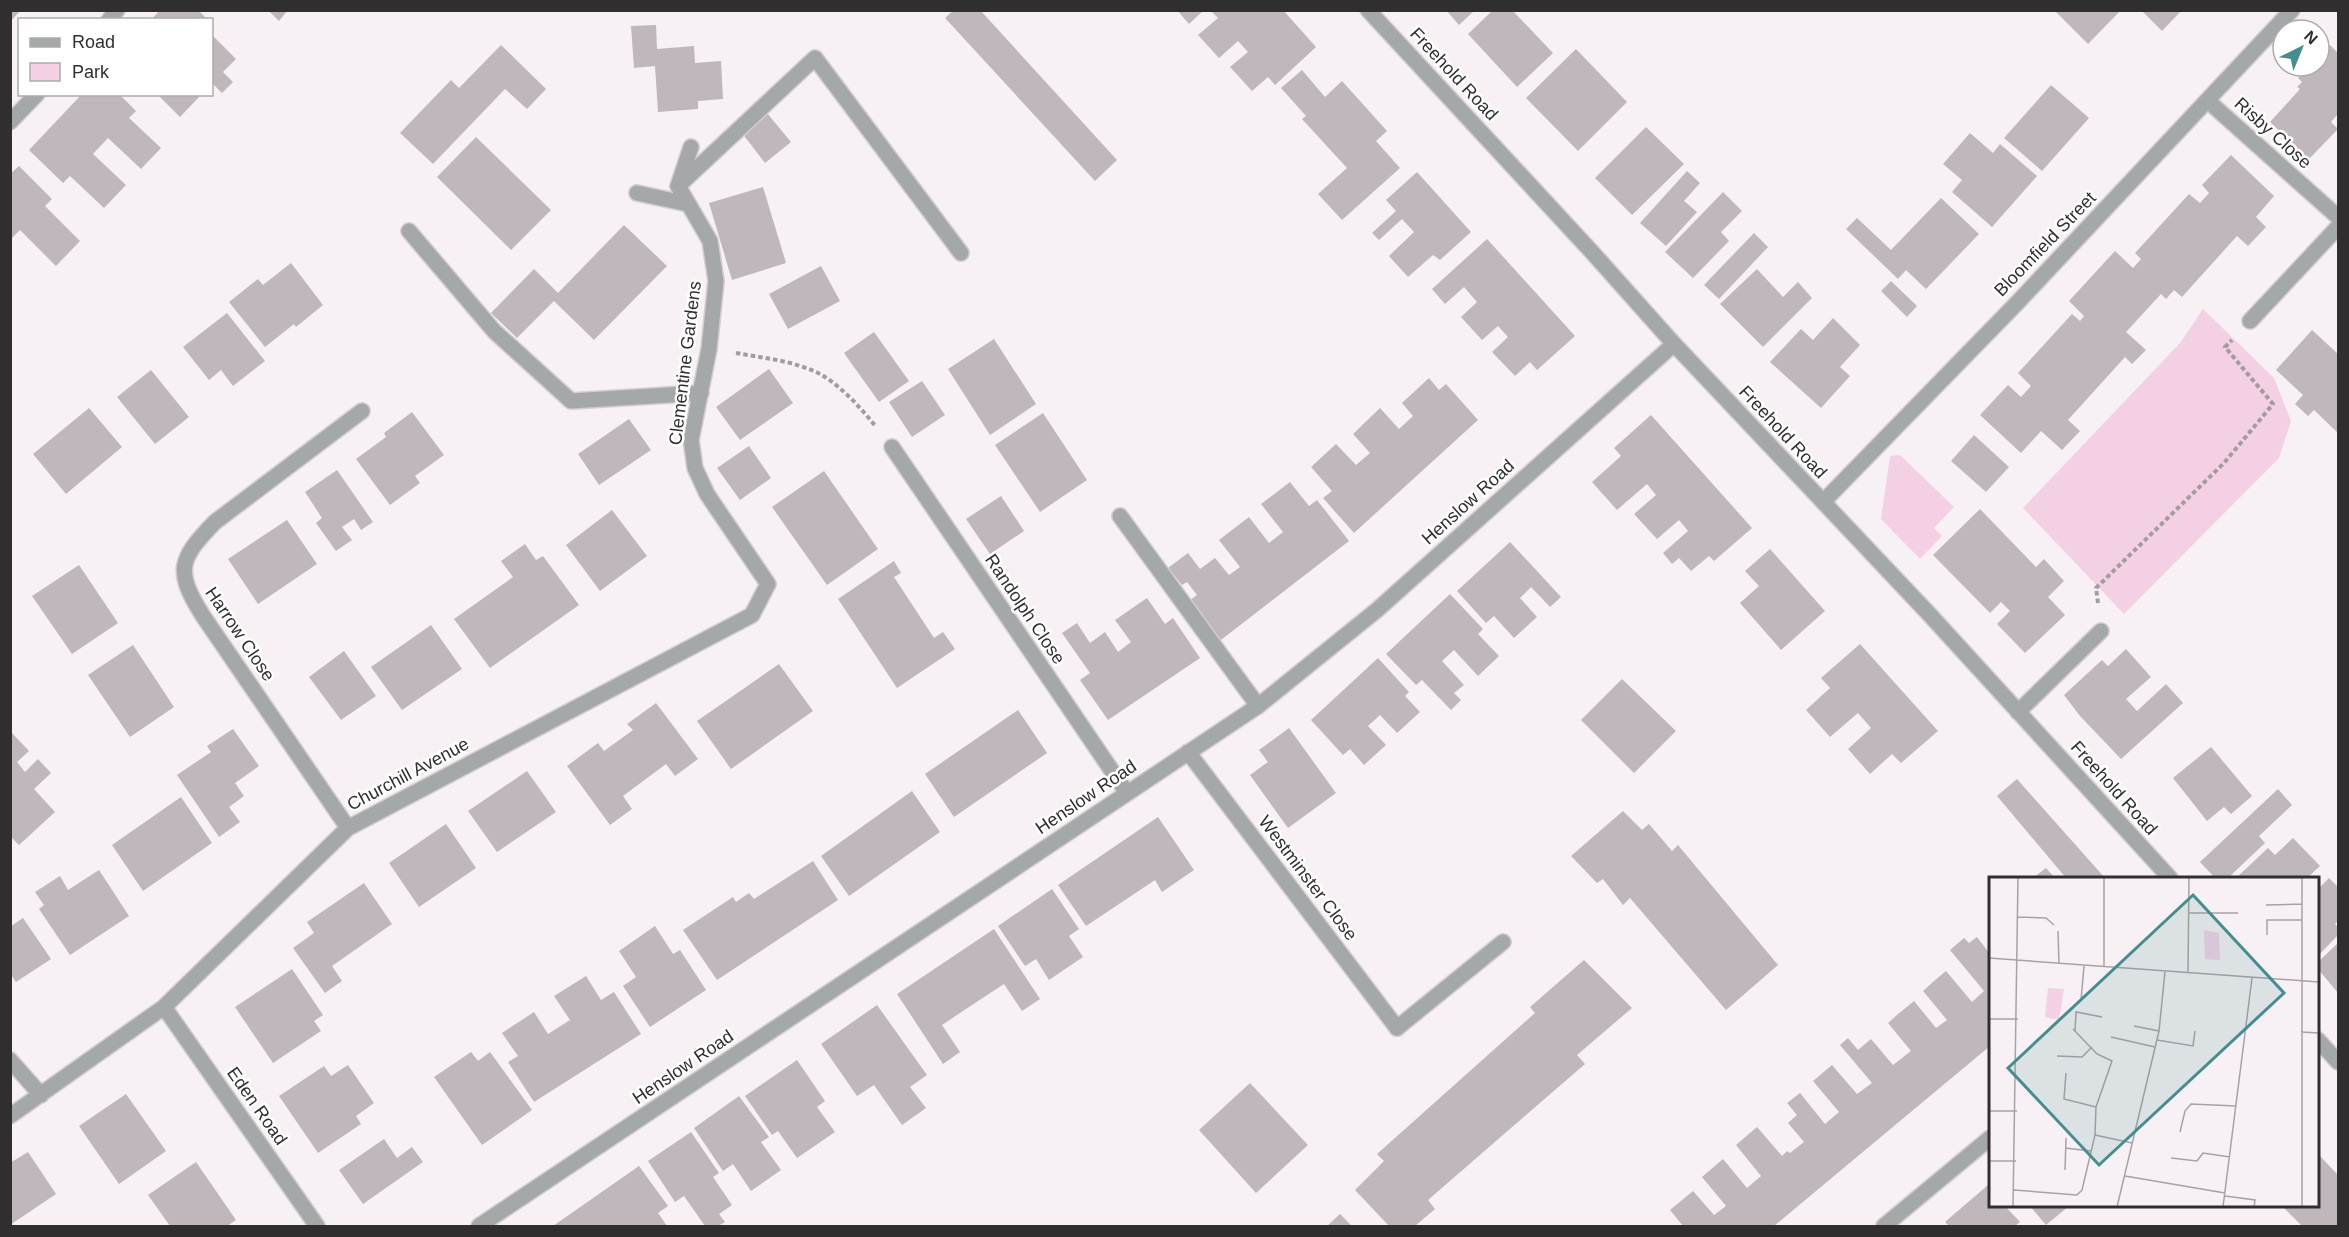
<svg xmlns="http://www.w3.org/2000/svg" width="2349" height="1237" font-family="Helvetica,sans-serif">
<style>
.green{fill:#f4d0e5}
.building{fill:#bfb7bc}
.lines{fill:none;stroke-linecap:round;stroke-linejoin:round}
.lane-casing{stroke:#d3cdd1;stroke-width:18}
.street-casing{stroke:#d3cdd1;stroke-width:18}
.path{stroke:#a19c9f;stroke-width:4;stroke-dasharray:4.5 3;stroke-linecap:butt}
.lane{stroke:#a4a8a8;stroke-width:15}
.street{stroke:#a4a8a8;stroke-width:15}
.labels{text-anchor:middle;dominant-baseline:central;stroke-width:5;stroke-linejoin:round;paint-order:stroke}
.street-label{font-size:18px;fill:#312e30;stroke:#fff}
.inset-road{fill:none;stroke:#a8a2a6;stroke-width:1.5}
.view{fill:#458d8f;fill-opacity:0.15;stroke:#458d8f;stroke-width:3}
.inset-edge{fill:none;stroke:#312e30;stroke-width:3}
</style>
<rect width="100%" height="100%" fill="#f7f0f4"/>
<!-- green -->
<path class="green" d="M2203,309L2274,378L2291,421L2279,458L2124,614L2023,508L2181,342Z
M1900,455L1954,507L1934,528L1942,536L1920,559L1881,519L1890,456Z"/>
<!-- building -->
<path class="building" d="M10,10H21L10,22Z
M160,10H198L208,20H151Z
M268,10H288L279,21Z
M954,10H980L1117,160L1095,181L945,18Z
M1177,10H1204L1189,24Z
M1210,10H1283L1316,47L1275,85L1268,77L1252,91L1230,67L1248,52L1238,41L1219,58L1198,35L1218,18Z
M1446,10H1475L1459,25Z
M1493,10H1512L1553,53L1517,87L1468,34Z
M2054,10H2121L2088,44Z
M2141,10H2182L2162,31Z
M656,25L657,49L694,46L695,63L721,61L723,99L698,101V109L658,112L655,66L634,68L631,26Z
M212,35L236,59L223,72L233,82L222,93L212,83Z
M501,45L546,89L527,109L505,89L433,164L400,133L451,80L459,88Z
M2330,45L2338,53V117L2337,115L2331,122L2338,129L2309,159L2270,122L2300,89L2297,87L2302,82L2298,78L2310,66H2319V56Z
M1576,49L1627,102L1578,151L1526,98Z
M1302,70L1325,97L1342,81L1387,131L1376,141L1400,168L1342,220L1318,194L1347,168L1302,119L1306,116L1281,88Z
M2051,85L2089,118L2042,171L2004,138Z
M82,94H119L136,111L129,118L161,148L141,169L108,138L93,154L126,185L104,208L70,176L63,183L29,150Z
M157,94H197L199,97L180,117Z
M767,113L791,142L765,163L742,133Z
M1646,127L1684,164L1632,215L1595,178Z
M1970,133L1993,153L2000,144L2037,176L1992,227L1952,192L1962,180L1943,164Z
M476,137L551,210L511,250L437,177Z
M2231,155L2274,196L2256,217L2266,227L2248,246L2237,236L2182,297L2174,290L2166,299L2161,294L2126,332L2146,350L2132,364L2125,357L2068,420L2080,431L2062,450L2041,431L2021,453L1980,415L2008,385L2021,397L2031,386L2018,373L2072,314L2080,321L2084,316L2069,301L2115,251L2133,268L2141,259L2135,253L2189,194L2200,203L2209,193L2202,185Z
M19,166L52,199L45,206L80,241L56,266L20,230L10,240V174Z
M1687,171L1700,183L1684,201L1697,212L1666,246L1640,223Z
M1417,172L1471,232L1440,260L1433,255L1408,277L1389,256L1414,232L1402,219L1379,240L1372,233L1396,211L1386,200Z
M763,187L786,263L732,280L709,203Z
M1723,192L1742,211L1721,232L1729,241L1693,278L1665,252Z
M1941,198L1979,234L1926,289L1906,270L1898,279L1846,229L1857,218L1891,250Z
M624,225L667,266L594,340L554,301L517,338L491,313L534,269L558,293Z
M1754,233L1768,247L1719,299L1704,285Z
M1487,239L1575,336L1537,370L1530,362L1515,376L1492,352L1508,337L1498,326L1482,340L1461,317L1477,302L1464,287L1445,304L1432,289Z
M291,263L323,305L296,327L294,324L265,347L229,302L258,279L263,285Z
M821,266L840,301L788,329L769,294Z
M1757,269L1783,297L1798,282L1812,298L1763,347L1720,304Z
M1891,281L1917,306L1907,317L1881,291Z
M227,313L265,361L233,386L221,370L209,380L183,347Z
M1833,318L1860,345L1840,367L1850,376L1821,408L1770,362L1801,329L1813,340Z
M2312,330L2338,354V433L2314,410L2308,416L2295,404L2303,395L2276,370Z
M874,332L909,381L879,402L844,353Z
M994,339L1036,404L990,435L948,369Z
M769,369L793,403L740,440L716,407Z
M151,370L189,417L155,444L117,397Z
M1429,378L1439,390L1446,384L1478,420L1354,533L1323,498L1332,491L1311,467L1336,444L1356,465L1370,453L1353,434L1380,408L1399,429L1413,416L1402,403Z
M922,381L945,415L912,437L889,402Z
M89,408L122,447L66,494L33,454Z
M412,412L444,455L415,476L420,483L390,505L356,459L386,437L384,433Z
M1043,413L1087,480L1040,512L995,445Z
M1651,415L1752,528L1714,561L1709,556L1691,571L1679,558L1672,564L1663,553L1688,531L1679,520L1657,539L1634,514L1656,495L1647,484L1617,510L1592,482L1621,456L1614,448Z
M629,419L651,450L599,485L578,454Z
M1974,435L2009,467L1986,492L1951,461Z
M749,446L771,478L740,500L717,468Z
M337,470L373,522L361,530L354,519L342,527L352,540L336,551L316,523L322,518L305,492Z
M824,471L878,549L827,585L772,507Z
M1290,482L1309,506L1317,500L1349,541L1217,643L1186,603L1197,595L1187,582L1182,585L1168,568L1188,553L1200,569L1215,558L1229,575L1240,567L1219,540L1249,517L1269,543L1283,532L1261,504Z
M1001,496L1024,531L990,554L966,519Z
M1980,509L2036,567L2044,559L2064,581L2048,597L2065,615L2025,653L1997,624L2010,611L2001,602L1990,613L1933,555Z
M612,510L647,556L600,591L566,545Z
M287,520L317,564L258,604L228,559Z
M1510,542L1561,597L1550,607L1531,587L1520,598L1537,617L1514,638L1494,616L1486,623L1457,591Z
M525,544L536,560L543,556L579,605L490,668L454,619L513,577L501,561Z
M1770,549L1825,611L1781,650L1740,603L1759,586L1745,571Z
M894,561L901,573L894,577L934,638L943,632L955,649L897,688L838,599Z
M79,565L118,623L72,654L32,596Z
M1450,594L1483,629L1478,634L1499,656L1478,676L1454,650L1442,661L1464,685L1454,693L1461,700L1451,710L1422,680L1416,685L1386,654Z
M1147,598L1165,624L1173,618L1200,658L1108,720L1080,680L1090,673L1062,633L1077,623L1090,643L1105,632L1118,652L1131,642L1115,620Z
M431,625L462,669L402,710L371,667Z
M1860,644L1938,731L1901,763L1892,754L1870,774L1848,749L1871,728L1858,713L1830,737L1806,710L1830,688L1821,678Z
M133,645L174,707L130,737L88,675Z
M2126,649L2151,677L2126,699L2137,711L2166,684L2183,703L2121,759L2080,716L2064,695L2102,660L2108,666Z
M344,651L376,696L341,720L309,677Z
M1378,658L1409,692L1405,696L1420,712L1397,733L1380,715L1368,726L1386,745L1364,765L1350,749L1343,755L1311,720Z
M779,664L813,711L731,769L697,721Z
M1622,679L1676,731L1634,773L1581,720Z
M656,703L698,759L675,776L666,764L623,796L632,809L610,825L567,766L598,743L604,751L633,730L627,724Z
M1018,710L1047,753L954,817L925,774Z
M1289,728L1336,793L1288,828L1250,775L1268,762L1259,750Z
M233,729L259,766L235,783L244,796L229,807L240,822L219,837L177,775L211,752L207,746Z
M12,733L29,751L17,762L25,772L38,759L51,773L34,789L55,812L19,845L10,836V735Z
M2211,747L2252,796L2231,814L2224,807L2207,821L2173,778Z
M527,771L556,812L497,852L468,811Z
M2017,779L2105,878H2066L1997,796Z
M2278,789L2292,805L2259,836L2265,843L2228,878H2215L2200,862Z
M912,791L940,832L849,896L821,856Z
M181,797L212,843L143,891L112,845Z
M1623,811L1642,830L1649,824L1672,851L1678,845L1778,965L1726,1010L1630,898L1623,905L1603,879L1597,883L1571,856Z
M1158,817L1194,870L1162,892L1155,880L1086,926L1058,885Z
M446,824L476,868L419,907L389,863Z
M2293,838L2320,866L2307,878H2236L2268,848L2275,855Z
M813,861L838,900L717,980L683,930L733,897L736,902L749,893L754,899Z
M2046,868L2055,878H2033Z
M99,870L129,916L70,955L39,909L44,905L35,892L60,876L68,890Z
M2329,878L2338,887V921L2335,924L2338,927V935L2318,956V889Z
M364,883L392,924L332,966L342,981L325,993L293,948L314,933L307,922Z
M1052,889L1079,929L1069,936L1083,957L1049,980L1036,959L1025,966L998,926Z
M23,918L51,959L16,982L10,973V927Z
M655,926L673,954L680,950L706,990L650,1027L623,986L636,977L619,951Z
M994,929L1040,999L1022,1011L1004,984L969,1007L942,1025L960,1052L943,1064L897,994Z
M1977,937L1990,954V1046L1774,1226H1683L1670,1210L1693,1191L1714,1215L1726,1206L1702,1177L1723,1159L1747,1188L1761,1176L1736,1145L1757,1127L1782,1156L1787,1151L1790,1153L1804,1142L1788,1123L1797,1115L1787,1103L1800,1093L1825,1124L1839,1112L1813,1081L1832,1065L1857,1094L1872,1083L1840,1045L1848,1038L1858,1050L1871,1039L1893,1065L1911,1051L1888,1023L1897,1015L1914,1001L1936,1028L1947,1020L1923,991L1934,981L1946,971L1972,1002L1984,991L1950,950L1964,938L1969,943Z
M2338,943V993L2318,969V962Z
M1584,960L1632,1008L1577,1055L1585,1064L1428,1200L1435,1209L1415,1226H1389L1355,1190L1384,1161L1377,1154L1535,1013L1530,1007Z
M292,969L323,1015L314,1021L321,1031L273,1063L235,1007Z
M586,976L601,1000L614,992L641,1034L534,1102L508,1062L518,1056L502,1033L534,1012L548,1034L570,1020L554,996Z
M877,1005L927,1075L910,1087L926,1108L902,1125L874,1085L857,1096L821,1044Z
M471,1052L478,1061L490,1052L532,1110L482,1145L434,1077Z
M797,1060L825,1101L817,1107L835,1132L797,1158L778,1131L772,1135L745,1096Z
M348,1065L374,1103L356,1116L361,1124L318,1153L279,1096L324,1066L331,1076Z
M1250,1083L1308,1145L1256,1193L1199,1130Z
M126,1094L166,1151L119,1184L79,1126Z
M739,1096L769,1137L761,1142L781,1170L751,1191L733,1164L723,1171L694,1128Z
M691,1132L719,1173L713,1177L732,1205L719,1214L725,1222L718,1226H705L684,1196L675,1202L648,1161Z
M384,1139L397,1158L412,1147L423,1162L363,1204L339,1170Z
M28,1152L56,1194L10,1225V1163Z
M2318,1154L2338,1175V1226H2302L2282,1206H2318Z
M196,1162L236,1220L227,1226H170L148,1195Z
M639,1166L668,1206L658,1213L667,1226H553Z
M1988,1185L1990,1188V1206H2005L2020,1222L2015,1226H1949L1945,1222Z
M2030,1206H2069L2046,1225Z
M1340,1214L1352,1226H1327Z"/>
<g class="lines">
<defs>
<path id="lane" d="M678,186L815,58L961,253
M409,231L494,331L571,401L701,393
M2250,321L2338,227
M1120,516L1258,706
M2018,712L2101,631
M1397,1028L1503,942"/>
<path id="street" d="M1368,10L1591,251L1674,344L1930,615L2170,878
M109,20L117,10
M2208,101L2338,217
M10,122L37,94
M637,193L688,204
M892,447L1127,793
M1823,502L2017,303L2292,10
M1188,752L1397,1028
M348,828L203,616C175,571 178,560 215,522L362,411
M164,1007L317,1226
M2318,1040L2338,1062
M10,1060L41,1095
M10,1116L164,1007L348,828L752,615L768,584L707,494L695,468L691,440L709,349L716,281L710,241L678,186L691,147
M479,1226L1258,706L1377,610L1674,344
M1884,1226L1990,1138"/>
</defs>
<!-- lane casing -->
<use href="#lane" class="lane-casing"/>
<!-- street casing -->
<use href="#street" class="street-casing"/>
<!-- path -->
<path class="path" d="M736,353C764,358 796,361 822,375C843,388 861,408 876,427
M2098,603L2096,588L2224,463L2273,404L2225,347L2232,340"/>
<!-- lane -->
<use href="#lane" class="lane"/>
<!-- street -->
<use href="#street" class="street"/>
</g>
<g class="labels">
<!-- street labels -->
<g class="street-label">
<text transform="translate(1454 74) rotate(47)">Freehold Road</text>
<text transform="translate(2273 133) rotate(42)">Risby Close</text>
<text transform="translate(2045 244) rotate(-46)">Bloomfield Street</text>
<text transform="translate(685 363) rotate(-83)">Clementine Gardens</text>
<text transform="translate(1783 432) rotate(47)">Freehold Road</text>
<text transform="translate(1468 502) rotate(-42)">Henslow Road</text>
<text transform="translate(1025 609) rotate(56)">Randolph Close</text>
<text transform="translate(240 634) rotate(56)">Harrow Close</text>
<text transform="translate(408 774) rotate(-28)">Churchill Avenue</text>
<text transform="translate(2114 788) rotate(48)">Freehold Road</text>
<text transform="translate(1086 797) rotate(-34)">Henslow Road</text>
<text transform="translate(1308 878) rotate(53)">Westminster Close</text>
<text transform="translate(683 1067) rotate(-34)">Henslow Road</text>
<text transform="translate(257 1106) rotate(55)">Eden Road</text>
</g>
</g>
<!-- overview -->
<g transform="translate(1989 877)">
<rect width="330" height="330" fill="#f7f0f4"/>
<path d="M215,53L230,56L231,83L216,82ZM59,111L75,112L70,143L56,140Z" fill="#f4d0e5"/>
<path class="inset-road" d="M115,0V90M277,28L313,27M200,36H249M29,40L57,41L65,48M69,54L70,87M278,58V43H313M0,81L330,105M199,96L200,0M92,123L95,89M0,142H29M145,149L170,154M86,154L87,135L113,140M312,155L330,156M122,160L166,170M168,163L204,169L206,154M68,179L93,180L103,170M77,196L75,222L107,230M0,234H28M191,255L196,234L202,227L247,229M106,258L143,266M76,271L102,274M182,281L208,284L214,276L241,280M0,284H27M76,293L77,261M136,299L236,316M25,313L88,318L93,313L106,258L107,230L123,184L108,177L84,152M236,319L266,323L265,330M24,330L29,0M128,330L170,154L176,95M234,330L263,101M313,330V0"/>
<path class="view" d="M204,18L295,116L110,288L19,191Z"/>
<rect width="330" height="330" class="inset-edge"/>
</g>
<!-- border -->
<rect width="2349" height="1237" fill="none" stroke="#312e30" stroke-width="24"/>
<!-- legend -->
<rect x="18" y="18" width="195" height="78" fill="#ffffff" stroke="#adabac" stroke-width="1.5"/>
<rect x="30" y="38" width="30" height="9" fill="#a4a8a8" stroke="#adabac" stroke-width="1.5"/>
<text x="72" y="48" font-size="18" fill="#312e30">Road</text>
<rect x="30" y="63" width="30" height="18" fill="#f4d0e5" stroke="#adabac" stroke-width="1.5"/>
<text x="72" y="78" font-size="18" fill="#312e30">Park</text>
<!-- north arrow -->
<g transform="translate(2301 48) rotate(43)"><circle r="28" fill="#ffffff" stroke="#adabac" stroke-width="1.5"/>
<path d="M0-4.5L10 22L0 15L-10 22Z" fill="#458d8f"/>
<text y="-9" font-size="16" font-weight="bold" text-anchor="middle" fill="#312e30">N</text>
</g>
</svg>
